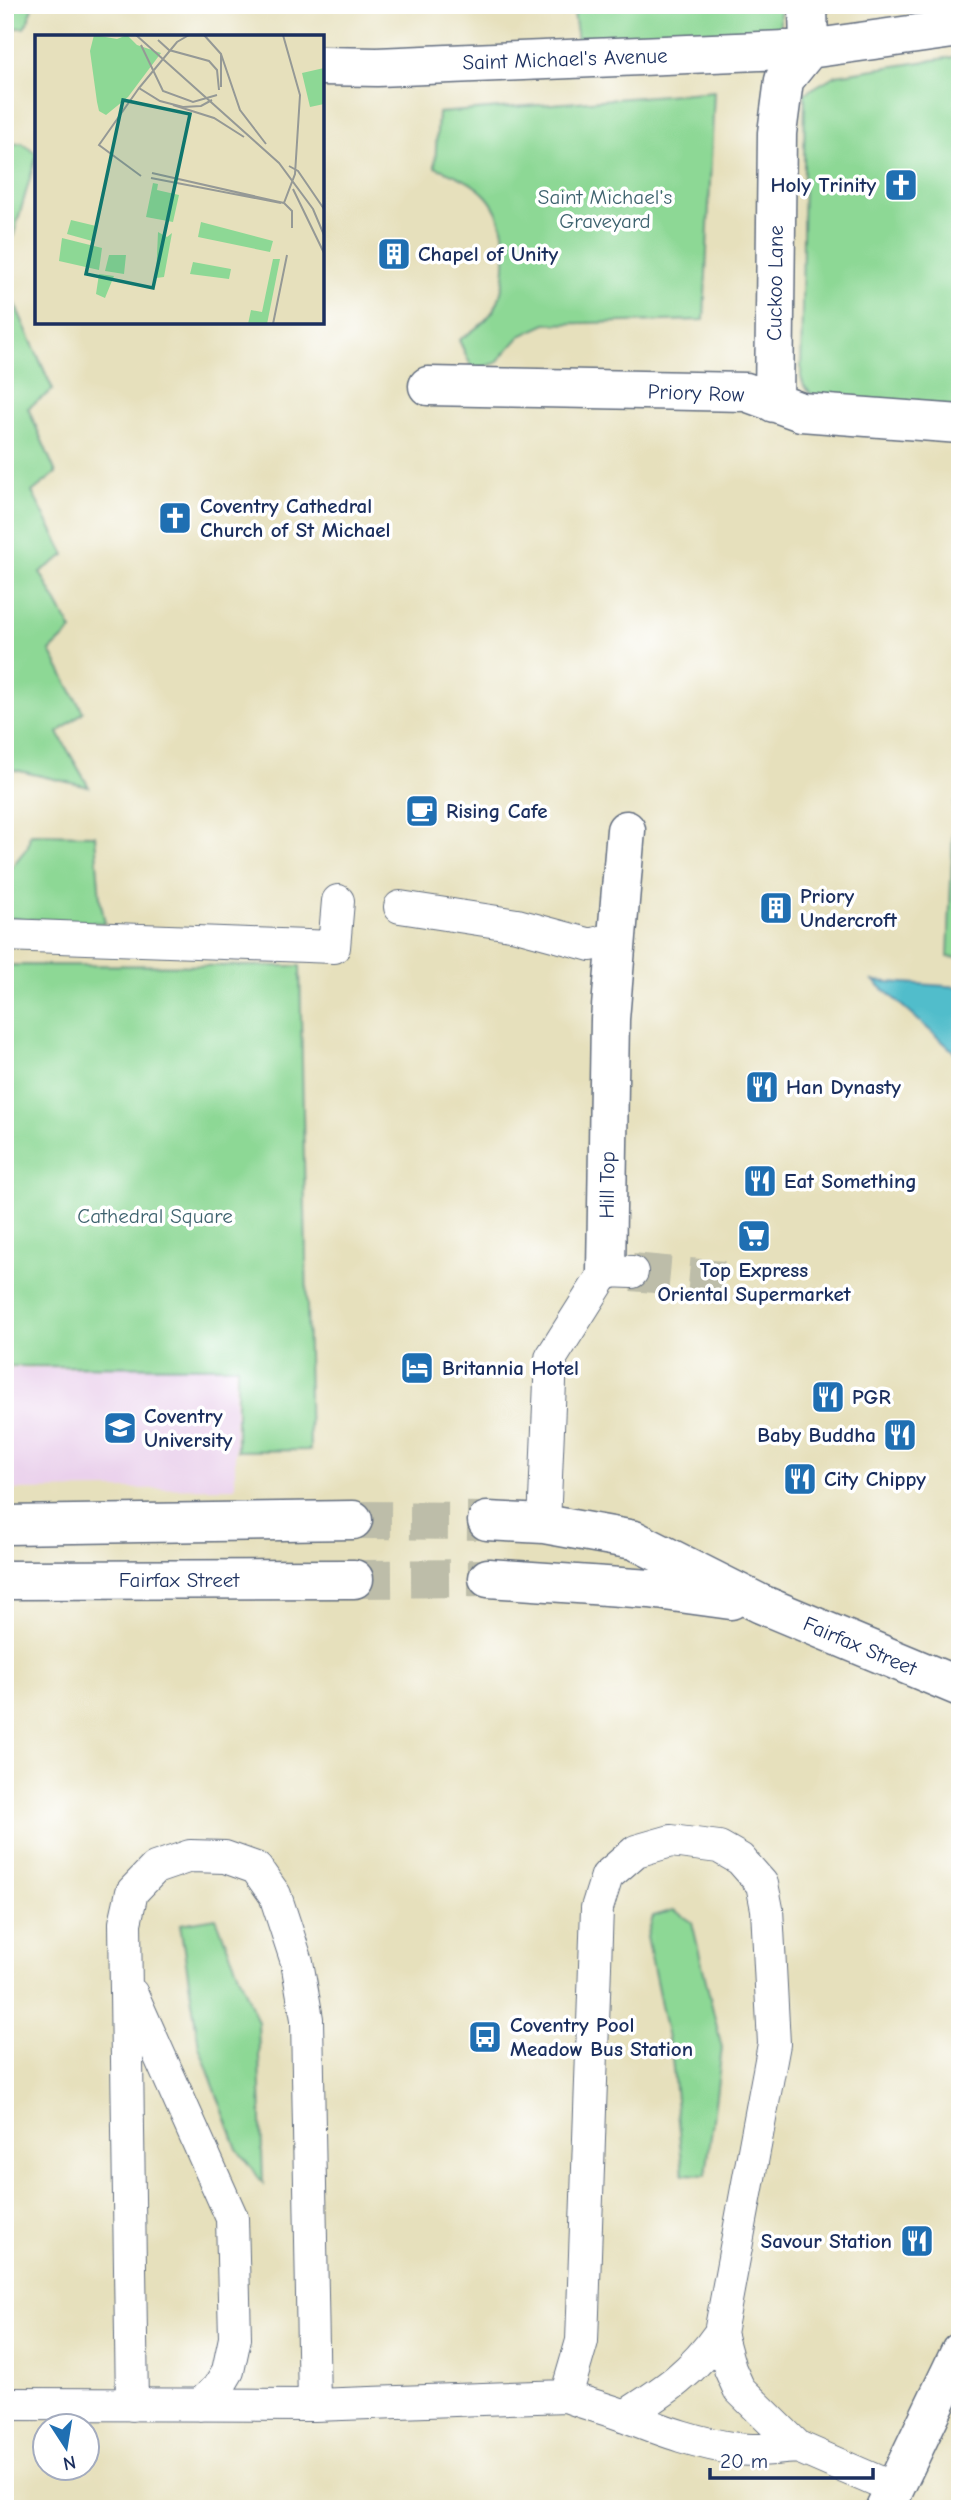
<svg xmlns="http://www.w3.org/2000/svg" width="965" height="2514" font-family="'Comic Neue',sans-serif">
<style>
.built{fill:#ead1ec}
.green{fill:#8dd895;stroke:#54847a;stroke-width:2}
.water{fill:#51bdcb;stroke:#367694;stroke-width:2}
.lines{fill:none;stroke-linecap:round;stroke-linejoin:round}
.pedestrian-tunnel{stroke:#bdbda9;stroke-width:38;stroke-dasharray:38 19;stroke-linecap:butt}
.minor-tunnel{stroke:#bdbda9;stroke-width:38;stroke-dasharray:38 19;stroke-linecap:butt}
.tertiary-tunnel{stroke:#bdbda9;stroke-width:38;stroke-dasharray:38 19;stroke-linecap:butt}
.service-casing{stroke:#626d7f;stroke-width:34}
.pedestrian-casing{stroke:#626d7f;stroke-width:41}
.tertiary-casing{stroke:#626d7f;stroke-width:41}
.service{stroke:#fff;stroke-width:32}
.pedestrian{stroke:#fff;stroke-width:38}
.tertiary{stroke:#fff;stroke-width:38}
.labels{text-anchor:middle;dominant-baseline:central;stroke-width:7;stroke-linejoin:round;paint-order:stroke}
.street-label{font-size:21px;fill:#1b2f5e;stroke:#fff}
.poi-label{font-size:21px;font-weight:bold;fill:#1b2f5e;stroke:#fff;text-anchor:start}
.park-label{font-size:21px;fill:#3d626e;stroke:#fff}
.inset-road{fill:none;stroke:#959996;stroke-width:2}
.view{fill:#0f766e;fill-opacity:0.15;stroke:#0f766e;stroke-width:3.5}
.inset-edge{fill:none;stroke:#1b2f5e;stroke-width:3.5}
</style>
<rect width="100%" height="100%" fill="#fff"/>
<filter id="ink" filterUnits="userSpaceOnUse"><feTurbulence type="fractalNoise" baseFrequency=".0143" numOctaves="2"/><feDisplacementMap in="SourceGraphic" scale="14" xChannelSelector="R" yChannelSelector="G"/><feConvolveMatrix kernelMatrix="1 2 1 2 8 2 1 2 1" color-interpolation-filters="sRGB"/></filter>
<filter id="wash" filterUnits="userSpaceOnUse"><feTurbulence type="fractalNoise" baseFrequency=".00686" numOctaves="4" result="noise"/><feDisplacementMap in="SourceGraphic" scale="28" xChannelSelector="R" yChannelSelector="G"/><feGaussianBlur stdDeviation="1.57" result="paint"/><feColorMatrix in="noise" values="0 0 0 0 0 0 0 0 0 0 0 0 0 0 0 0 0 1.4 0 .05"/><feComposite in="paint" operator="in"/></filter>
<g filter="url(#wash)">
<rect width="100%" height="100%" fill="#e6e0bc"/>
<!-- built -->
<path class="built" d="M235,1367V1488L5,1490V1368Z"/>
<!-- green -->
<path class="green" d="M5,5H32L30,18L24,28H5Z
M573,5H780V32L578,42Z
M960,56V408L814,397L804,386L801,377L805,93L836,75Z
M714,91L704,320L546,324L520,336L496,363L473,370L459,340C474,330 491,319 498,302C509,271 509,222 487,197C473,181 453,174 435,167L438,113Z
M22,143L37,154L5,265V145Z
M5,272L9,291L53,390L28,408L56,473L32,492L65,555L40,572L72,630L50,651L83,712L58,733L89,787L11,769L5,763Z
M954,803H960V958L948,957Z
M30,834L95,835L100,899L105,923L5,918V876L28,846Z
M5,965L300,966L310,1450L237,1451V1367L5,1366Z
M674,1910L692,1922L722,2048L706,2175L683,2174L672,2058L647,1937L653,1916Z
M216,1918L258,2022L263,2183L237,2149L199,2046L180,1924Z"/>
<!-- water -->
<path class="water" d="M874,981L960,987V1057Z"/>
</g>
<g filter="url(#ink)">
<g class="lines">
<!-- pedestrian-tunnel -->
<path class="pedestrian-tunnel" d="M35,75H37"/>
<!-- minor-tunnel -->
<path class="minor-tunnel" d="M632,1272L723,1280"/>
<!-- tertiary-tunnel -->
<path class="tertiary-tunnel" d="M353,1520L487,1521
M354,1579L488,1578"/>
<defs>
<path id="service" d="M400,907L517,925L591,945L617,937
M5,935L334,947L338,901
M544,1524L551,1358L606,1271L632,1272
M132,1994L232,2218L235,2338L228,2371L218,2388L200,2405
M720,2333L730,2369L739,2389L798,2447L895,2489
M566,2396L582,2341L597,1908L607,1876L636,1851L671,1841L719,1847L740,1859L762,1884L767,1909L774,2044L720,2333C692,2373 666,2390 625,2416
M5,2404L314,2405L566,2396C586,2404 608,2409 628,2417C664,2431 699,2444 738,2449C757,2452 779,2448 798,2447
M132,2405L125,1923L132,1892L155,1868L190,1856L225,1857L256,1868L275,1895L297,1962L307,2019L314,2405"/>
<path id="pedestrian" d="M322,66L377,67L809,49L960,28
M428,386L746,392L801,412L960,424
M774,403L777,133L784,80L809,49L808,5
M606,1271L610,1019L626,830"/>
<path id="tertiary" d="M487,1521L544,1524L634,1540L761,1604L960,1687
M5,1525L353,1520
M488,1578L650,1589L731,1600
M5,1580L354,1579
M885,2509L960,2352"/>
</defs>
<!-- service casing -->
<use href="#service" class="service-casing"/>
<!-- pedestrian casing -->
<use href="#pedestrian" class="pedestrian-casing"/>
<!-- tertiary casing -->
<use href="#tertiary" class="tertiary-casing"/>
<!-- service -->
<use href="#service" class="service"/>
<!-- pedestrian -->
<use href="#pedestrian" class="pedestrian"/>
<!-- tertiary -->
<use href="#tertiary" class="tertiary"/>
</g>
</g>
<!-- icons -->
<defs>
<symbol id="church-square" viewBox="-11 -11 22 22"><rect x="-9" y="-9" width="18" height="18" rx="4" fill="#1f6fb2" stroke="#fff"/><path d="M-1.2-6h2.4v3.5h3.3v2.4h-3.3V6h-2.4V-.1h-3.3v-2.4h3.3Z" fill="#fff"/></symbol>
<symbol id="building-square" viewBox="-11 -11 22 22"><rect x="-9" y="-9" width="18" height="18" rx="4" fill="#1f6fb2" stroke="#fff"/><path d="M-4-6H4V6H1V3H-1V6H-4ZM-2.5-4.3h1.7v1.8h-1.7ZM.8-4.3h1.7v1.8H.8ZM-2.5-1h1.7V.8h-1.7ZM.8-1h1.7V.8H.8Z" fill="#fff"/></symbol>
<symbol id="cafe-square" viewBox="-11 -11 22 22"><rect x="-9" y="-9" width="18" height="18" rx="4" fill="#1f6fb2" stroke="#fff"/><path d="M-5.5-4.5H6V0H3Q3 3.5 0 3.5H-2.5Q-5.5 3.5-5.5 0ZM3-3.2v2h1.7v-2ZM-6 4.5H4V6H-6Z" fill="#fff"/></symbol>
<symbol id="restaurant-square" viewBox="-11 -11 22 22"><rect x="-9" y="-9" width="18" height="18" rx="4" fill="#1f6fb2" stroke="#fff"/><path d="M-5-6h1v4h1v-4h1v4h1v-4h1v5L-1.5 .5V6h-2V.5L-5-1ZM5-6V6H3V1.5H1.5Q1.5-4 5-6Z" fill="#fff"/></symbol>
<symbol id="supermarket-square" viewBox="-11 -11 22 22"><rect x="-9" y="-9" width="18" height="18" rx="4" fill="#1f6fb2" stroke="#fff"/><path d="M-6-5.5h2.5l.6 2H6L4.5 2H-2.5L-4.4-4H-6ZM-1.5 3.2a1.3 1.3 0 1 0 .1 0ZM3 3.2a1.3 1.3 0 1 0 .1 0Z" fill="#fff"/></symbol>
<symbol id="hotel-square" viewBox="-11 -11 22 22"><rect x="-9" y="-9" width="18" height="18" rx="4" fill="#1f6fb2" stroke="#fff"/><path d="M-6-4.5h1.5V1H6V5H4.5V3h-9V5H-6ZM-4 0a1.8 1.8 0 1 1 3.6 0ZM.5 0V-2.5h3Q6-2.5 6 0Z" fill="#fff"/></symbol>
<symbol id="university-square" viewBox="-11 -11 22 22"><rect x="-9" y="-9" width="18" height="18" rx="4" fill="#1f6fb2" stroke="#fff"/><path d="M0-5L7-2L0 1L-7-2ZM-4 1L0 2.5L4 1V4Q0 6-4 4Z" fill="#fff"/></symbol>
<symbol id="bus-square" viewBox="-11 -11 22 22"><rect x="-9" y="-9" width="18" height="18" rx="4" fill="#1f6fb2" stroke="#fff"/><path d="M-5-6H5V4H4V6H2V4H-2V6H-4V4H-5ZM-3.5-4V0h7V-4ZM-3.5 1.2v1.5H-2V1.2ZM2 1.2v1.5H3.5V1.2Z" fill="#fff"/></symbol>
</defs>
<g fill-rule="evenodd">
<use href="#church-square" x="882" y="166" width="38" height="38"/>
<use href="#building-square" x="375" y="235" width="38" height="38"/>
<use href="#church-square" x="156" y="499" width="38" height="38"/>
<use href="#cafe-square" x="403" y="792" width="38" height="38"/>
<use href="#building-square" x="757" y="889" width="38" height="38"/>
<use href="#restaurant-square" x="743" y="1068" width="38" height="38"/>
<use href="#restaurant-square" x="741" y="1162" width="38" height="38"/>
<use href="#supermarket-square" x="735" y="1217" width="38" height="38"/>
<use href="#hotel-square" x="398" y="1349" width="38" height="38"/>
<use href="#restaurant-square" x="809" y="1378" width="38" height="38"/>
<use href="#university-square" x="101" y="1409" width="38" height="38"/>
<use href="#restaurant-square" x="881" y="1416" width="38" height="38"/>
<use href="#restaurant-square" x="781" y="1460" width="38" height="38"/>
<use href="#bus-square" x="466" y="2018" width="38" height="38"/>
<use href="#restaurant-square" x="898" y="2222" width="38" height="38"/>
</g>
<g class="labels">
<!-- street labels -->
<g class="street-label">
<text transform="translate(565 59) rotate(-2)">Saint Michael's Avenue</text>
<text transform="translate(775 283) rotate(-89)">Cuckoo Lane</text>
<text transform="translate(696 393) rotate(2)">Priory Row</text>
<text transform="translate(607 1185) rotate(-89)">Hill Top</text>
<text x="179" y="1580">Fairfax Street</text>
<text transform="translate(860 1646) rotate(23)">Fairfax Street</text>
</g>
<!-- poi labels -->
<g class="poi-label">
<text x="876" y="185" text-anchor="end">Holy Trinity</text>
<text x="418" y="254">Chapel of Unity</text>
<text x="200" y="506">Coventry Cathedral<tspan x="200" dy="24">Church of St Michael</tspan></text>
<text x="446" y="811">Rising Cafe</text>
<text x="800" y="896">Priory<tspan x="800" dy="24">Undercroft</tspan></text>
<text x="786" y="1087">Han Dynasty</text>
<text x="784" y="1181">Eat Something</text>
<text x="754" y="1270" text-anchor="middle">Top Express<tspan x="754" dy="24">Oriental Supermarket</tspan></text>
<text x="442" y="1368">Britannia Hotel</text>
<text x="852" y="1397">PGR</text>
<text x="144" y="1416">Coventry<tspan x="144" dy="24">University</tspan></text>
<text x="876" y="1435" text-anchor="end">Baby Buddha</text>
<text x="824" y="1479">City Chippy</text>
<text x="510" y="2025">Coventry Pool<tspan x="510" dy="24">Meadow Bus Station</tspan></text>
<text x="892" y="2241" text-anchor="end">Savour Station</text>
</g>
<!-- park labels -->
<g class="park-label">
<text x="605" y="197">Saint Michael's<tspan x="605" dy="24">Graveyard</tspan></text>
<text x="155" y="1216">Cathedral Square</text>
</g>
</g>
<!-- overview -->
<g transform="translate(35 35)">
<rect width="289" height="289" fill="#e6e0bc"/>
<path d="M59,0L82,4L92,0L102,10L126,18L93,62L71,80L64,76L62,67L55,16ZM289,33V69L275,72L267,38ZM118,148L123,149L122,155L144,160L138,187L111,182ZM36,185L61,191L57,206L32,199ZM166,187L238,206L235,217L163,202ZM123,197L132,202L137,198L129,242L121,243ZM27,203L67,213L64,235L24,226ZM74,220H91L89,239L70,236ZM238,224H245L232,289H213L216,275L227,277ZM158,227L196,234L194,244L155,239ZM64,239L79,241L70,263L61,259Z" fill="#8dd895"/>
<path class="inset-road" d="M101,0L244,128L278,174L289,200M154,0L142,7L104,53L125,66L148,72L166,71L177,65M169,0L186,19V52M248,0L265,60L260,139L249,168L257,176V193M123,5L134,15L174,26L182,35L184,55M106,10L128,56L158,67L182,60M186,19L205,75L231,109M104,53L64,110L106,141M138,70L179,83L209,102M254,131L263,136L289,174M117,138L249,168M116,143L246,168M258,154L289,218M238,289L252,220"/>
<path class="view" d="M88,65L155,79L118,253L51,239Z"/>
<rect width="289" height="289" class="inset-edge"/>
</g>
<!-- margin -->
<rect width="965" height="2514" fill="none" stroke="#fff" stroke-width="28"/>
<!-- north arrow -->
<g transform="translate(66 2447) rotate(168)"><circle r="33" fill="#ffffff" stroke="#a4acbf" stroke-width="2"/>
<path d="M0-5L12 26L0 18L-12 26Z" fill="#1f6fb2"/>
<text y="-10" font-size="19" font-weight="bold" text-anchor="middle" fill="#1b2f5e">N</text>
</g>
<!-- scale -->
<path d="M710 2468v10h163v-10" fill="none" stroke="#1b2f5e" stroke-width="3.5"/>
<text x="720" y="2468" font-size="21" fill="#1b2f5e" stroke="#ffffff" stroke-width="5" paint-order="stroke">20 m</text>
</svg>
